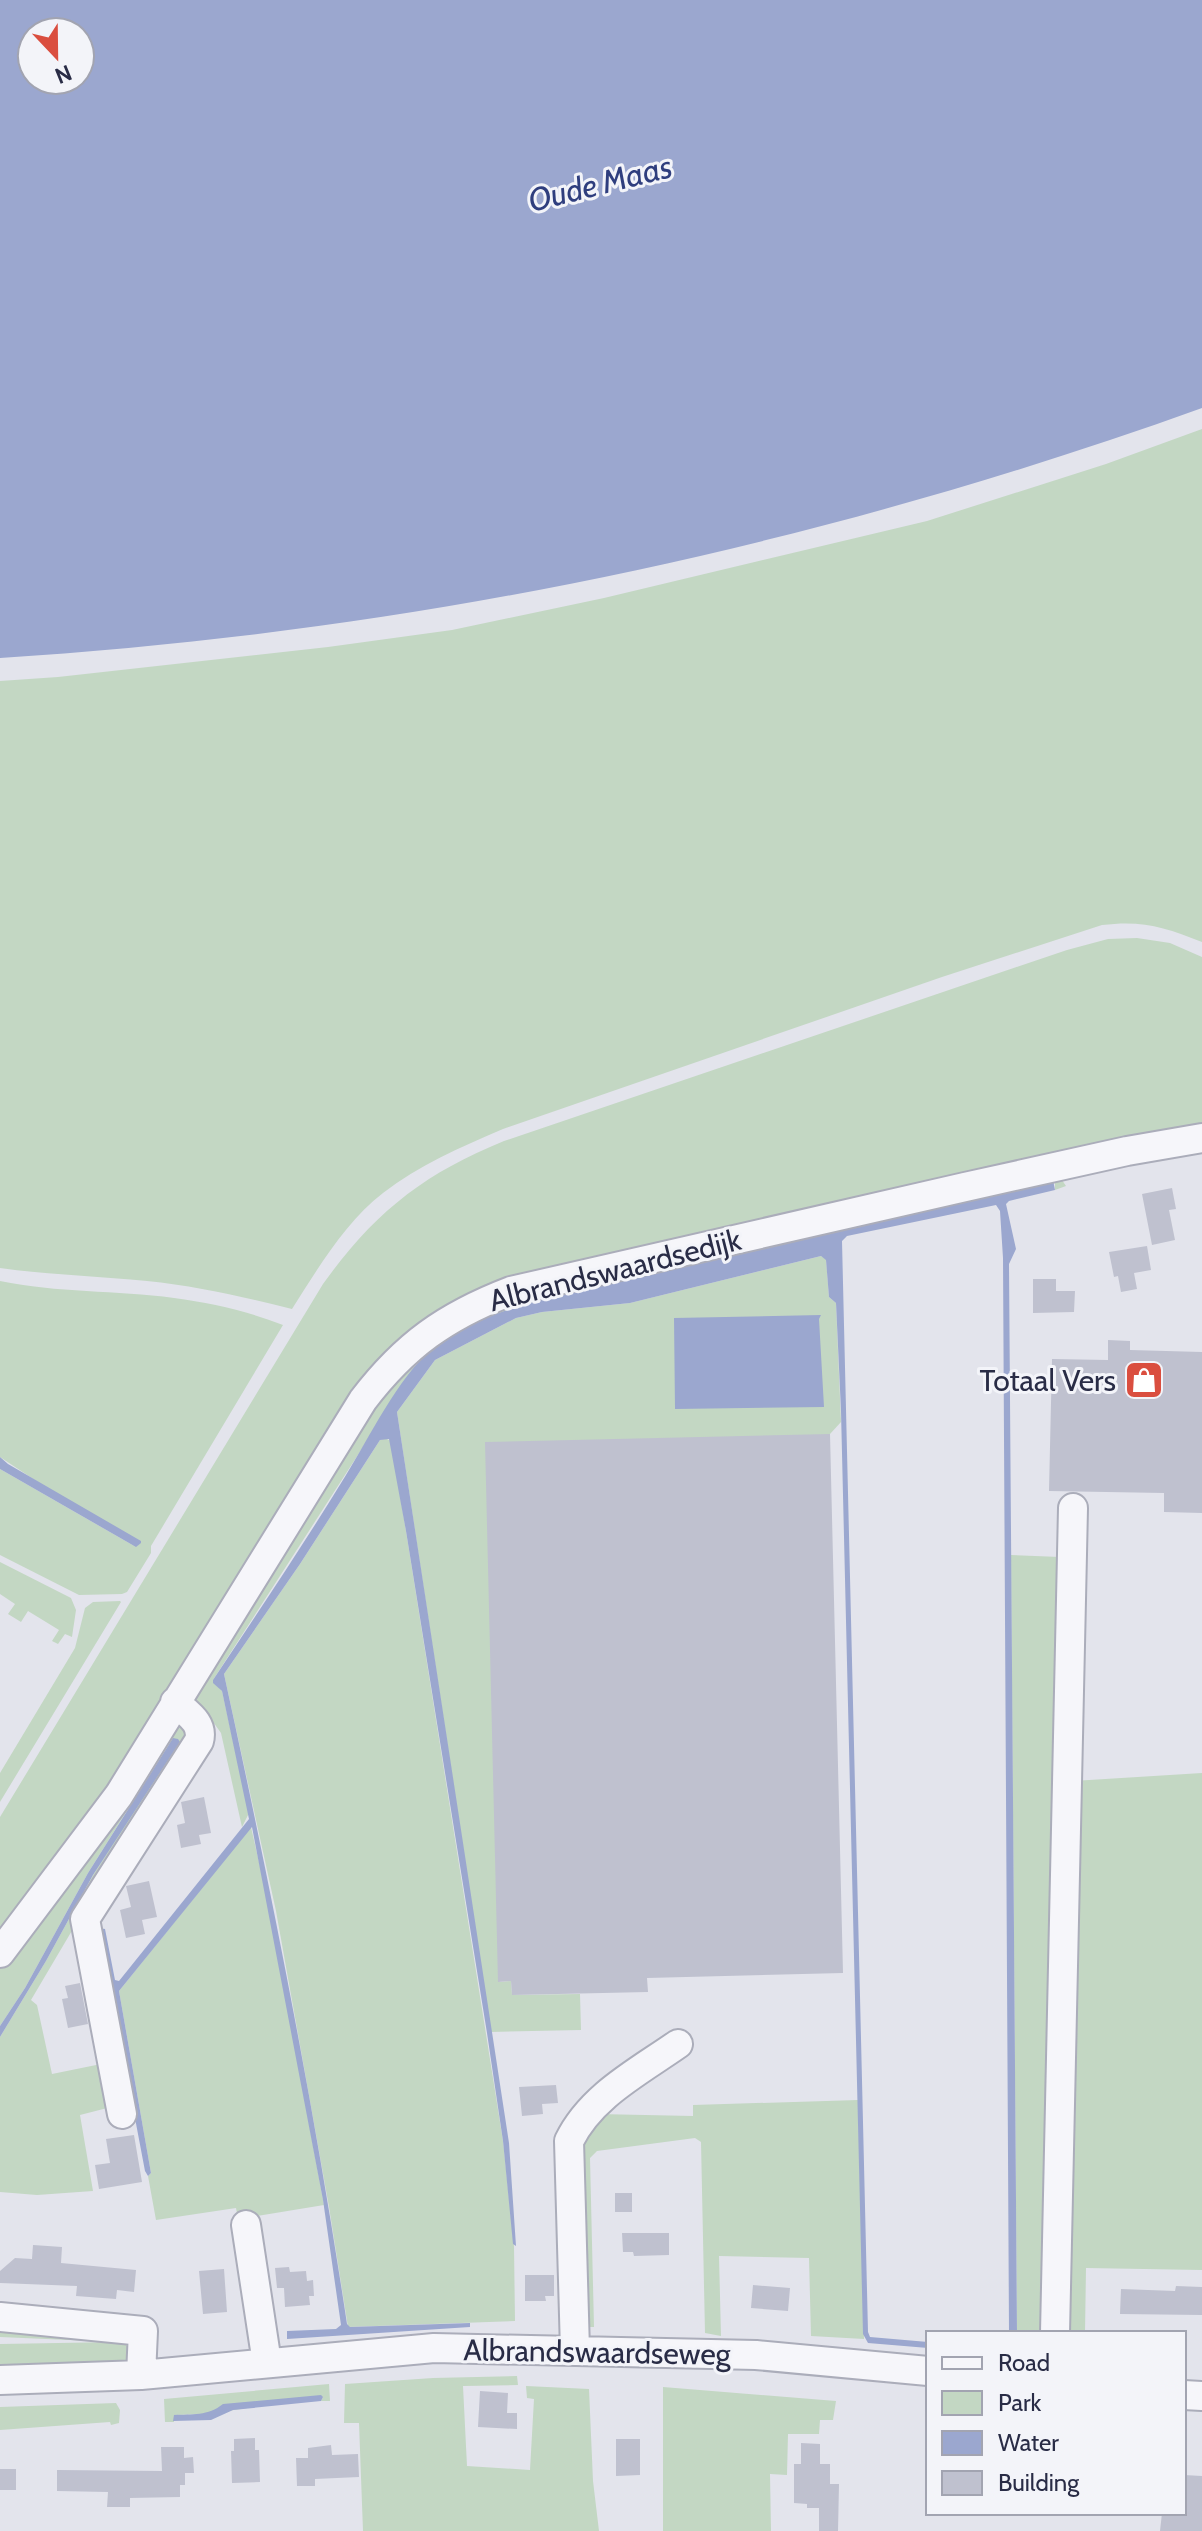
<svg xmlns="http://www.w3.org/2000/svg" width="1202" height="2531" font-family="Cabin,sans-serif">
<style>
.green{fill:#c3d7c3}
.water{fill:#9ba7cf;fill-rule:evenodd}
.building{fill:#bfc1cf}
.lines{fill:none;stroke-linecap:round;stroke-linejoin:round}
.minor-casing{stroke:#abadba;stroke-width:32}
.minor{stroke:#f6f6fa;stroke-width:28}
.labels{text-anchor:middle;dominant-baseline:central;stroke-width:6;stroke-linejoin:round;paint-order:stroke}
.street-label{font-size:30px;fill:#292c46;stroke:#f3f4f9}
.poi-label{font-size:30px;fill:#292c46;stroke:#f3f4f9;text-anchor:end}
.water-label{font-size:32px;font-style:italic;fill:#2f3e7e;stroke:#f3f4f9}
</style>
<rect width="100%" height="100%" fill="#e3e4ec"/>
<!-- green -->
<path class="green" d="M1202,429V942C1165,927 1142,920 1102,925L942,977L503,1129C461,1147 419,1165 383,1193C345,1222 317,1270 292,1309C244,1297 197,1286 147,1281C98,1276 49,1275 0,1268V681L58,677L328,647L452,630L604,598L927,521L1106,464Z
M1137,938L1170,943L1202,957V1129L422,1328L129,1764L0,1942V1817L323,1284C374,1213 423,1174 504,1141L1067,950L1108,939Z
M1060,1177L1066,1186L1055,1190V1183L542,1298L467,1327L419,1360L213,1680L222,1691L249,1813L242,1827L221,1733L211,1719L195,1707V1688L399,1369L484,1311Z
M821,1256L826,1259L829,1297L836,1303L841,1422L830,1434L499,1982L511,1981L512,1995L580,1994L581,2030L491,2032L397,1412L435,1360L516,1318L542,1312L630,1303Z
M0,1281C57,1293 116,1290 174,1298C212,1303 247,1311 283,1325L151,1546V1553L127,1592L122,1594L79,1595L0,1555V1469L136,1547L0,1457Z
M385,1438L391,1441L406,1531L503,2141L514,2246L515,2321L348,2327L329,2207L276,1911L224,1674L300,1564L380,1440Z
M1011,1555L1060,1557L1049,2333H1017Z
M0,1562L71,1598L76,1610L72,1637L65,1634L58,1644L52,1641L59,1630L28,1611L21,1622L8,1614L15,1604L0,1594Z
M120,1601L121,1602L0,1802V1773L75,1648L85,1608L93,1602Z
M176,1726L185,1730L187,1736L31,2000L37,2005L52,2074L106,2063L115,2106L80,2115L93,2191L37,2195L0,2192V2037L46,1961L93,1875L179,1740L169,1744L88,1873L25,1988L0,2026V1965Z
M1202,1773V2270L1086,2268L1085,2333H1060L1073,1781Z
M251,1827L269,1906L324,2205L238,2219L236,2208L156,2220L148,2176L151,2173L119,1991Z
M858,2100L864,2339L811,2336L809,2258L719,2256L721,2336L705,2333L701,2142L695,2138L597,2151L590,2158L594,2327H584L573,2149L597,2114L693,2116V2105Z
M0,2322L132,2341L127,2364L0,2371V2344L116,2342L0,2337Z
M517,2376L518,2385L463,2386L467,2466L530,2470L534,2399L527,2398L526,2386L589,2389L593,2481L599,2531H363L359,2423H344L345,2384L433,2378Z
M329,2384L330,2401H321L323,2397L207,2414L174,2415V2422H165L164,2399Z
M663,2387L836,2401L833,2420H820L819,2434H788L787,2475L770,2474L771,2531H663Z
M116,2403L120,2410L119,2423L111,2425L110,2422L0,2430V2407Z"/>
<!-- water -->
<path class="water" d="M0,0H1202V408C813,548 412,632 0,658ZM32,32H80V80H32Z
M1053,1180L1055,1190L1009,1201L1006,1204L1016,1249L1009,1264L1017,2333H1009L1003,1258L1000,1211L996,1205L847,1236L842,1241L868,2332L870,2337L928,2342V2348L868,2343L863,2334L841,1411L836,1303L829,1297L826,1260L821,1256L630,1303L542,1312L516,1318L435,1360L397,1412L509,2143L516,2246L513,2244L503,2141L487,2033L406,1531L389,1439L380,1440L300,1564L224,1674C271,1889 314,2105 347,2324L350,2327L470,2323V2327L287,2339V2331L336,2329L341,2325L323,2200L252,1827L119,1991L151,2173L148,2176L145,2171L99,1928L105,1929L115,1980L119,1981L249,1819L222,1691L213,1683V1680C258,1612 304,1544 346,1475C369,1438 399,1376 432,1349C463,1323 504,1311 542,1298Z
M821,1315L819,1319L824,1407L675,1409L674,1318Z
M0,1457L8,1464L141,1541V1543L136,1547L0,1469Z
M173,1738L178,1739L180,1742L93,1875L46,1961L0,2037V2026L25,1988L88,1873Z
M321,2395L323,2397L321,2401L233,2410L211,2420L173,2421L174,2415C192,2414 208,2416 223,2404Z"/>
<!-- building -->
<path class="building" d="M1172,1188L1176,1209L1169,1210L1175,1240L1152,1245L1142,1194Z
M1147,1246L1151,1270L1134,1273L1137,1289L1121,1292L1118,1276L1114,1277L1109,1252Z
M1033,1279H1056V1291H1075L1074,1312L1033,1313Z
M1108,1340L1130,1341V1350L1202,1352V1513L1164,1512V1493L1049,1491L1052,1359L1108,1360Z
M830,1434L843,1973L647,1978L648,1992L512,1995L511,1981L498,1982L485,1442Z
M204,1797L211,1833L199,1835L201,1844L181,1848L177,1825L185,1823L181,1802Z
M149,1881L157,1917L142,1920L145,1934L126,1938L120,1910L131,1907L126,1886Z
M80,1983L88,2024L68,2028L62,1999L68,1998L65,1986Z
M556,2085L558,2103L542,2104L543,2114L522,2116L519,2087Z
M134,2135L142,2182L99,2189L95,2165L110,2163L106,2139Z
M615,2193H632V2212H615Z
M622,2233H669V2255L634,2256L633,2252H623Z
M33,2245L62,2247L61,2263L136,2270L134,2292L117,2290L116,2299L76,2296L77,2286L0,2283V2271L15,2258L32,2259Z
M289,2267L290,2272L306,2271L307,2281L313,2280L314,2296H309L310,2305L285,2307L284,2288H277L275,2268Z
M224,2269L227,2312L203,2314L199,2271Z
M525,2275H554V2296H545L546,2301H525Z
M753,2285L790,2288L788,2311L751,2308Z
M1176,2286L1202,2287V2315L1120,2314L1121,2289L1175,2291Z
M480,2391L508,2393L507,2413H517V2429L478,2427Z
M255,2438V2450H259L260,2482L232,2483L231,2451H234V2439Z
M616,2439H640V2475L616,2476Z
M801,2443L820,2444V2464H830V2484H839L838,2531H819V2508H807V2504L794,2503V2464H801Z
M331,2445L332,2455L358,2454L359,2477L315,2479V2486H297L296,2458H308V2448Z
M161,2447H184V2458L193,2457L194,2473H185V2485H180V2497L130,2498V2507H107L108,2492L57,2491V2470L162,2471Z
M0,2469H16V2490H0Z
M1184,2475L1202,2476V2531H1160L1162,2513H1184Z"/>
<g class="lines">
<defs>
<path id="minor" d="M0,1953L119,1795L363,1400C405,1345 446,1316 511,1291L965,1187L1127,1151L1202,1138
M122,2114L85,1919L199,1741C204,1723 188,1714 175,1702
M246,2225L267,2363
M0,2317L143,2331L141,2375
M1055,2333L1073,1508
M575,2350L569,2141C591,2096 638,2072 678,2044
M0,2380L141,2375L434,2348L756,2355L928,2371
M1184,2395L1202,2396"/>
</defs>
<!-- minor casing -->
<use href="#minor" class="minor-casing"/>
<!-- minor -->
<use href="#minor" class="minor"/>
</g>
<!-- icons -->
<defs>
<symbol id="shop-square" viewBox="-11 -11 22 22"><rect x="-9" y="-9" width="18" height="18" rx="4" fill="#da4e3f" stroke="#f3f4f9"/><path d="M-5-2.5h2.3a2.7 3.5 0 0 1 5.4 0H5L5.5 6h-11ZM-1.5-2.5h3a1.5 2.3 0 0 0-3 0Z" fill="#fff"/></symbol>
</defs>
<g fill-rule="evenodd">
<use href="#shop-square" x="1122" y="1358" width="44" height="44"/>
</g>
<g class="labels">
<!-- street labels -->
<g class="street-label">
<text transform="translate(615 1270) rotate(-14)">Albrandswaardsedijk</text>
<text transform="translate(597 2352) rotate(1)">Albrandswaardseweg</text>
</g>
<!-- poi labels -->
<g class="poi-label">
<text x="1116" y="1380">Totaal Vers</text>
</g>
<!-- water labels -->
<g class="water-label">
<text transform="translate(600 183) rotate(-14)">Oude Maas</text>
</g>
</g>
<!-- legend -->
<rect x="926" y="2331" width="260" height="184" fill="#f3f4f9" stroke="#a2a4b1" stroke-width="2"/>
<rect x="942" y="2357" width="40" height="12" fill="#f6f6fa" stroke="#a2a4b1" stroke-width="2"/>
<text x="998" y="2371" font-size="24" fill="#292c46">Road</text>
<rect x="942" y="2391" width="40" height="24" fill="#c3d7c3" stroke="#a2a4b1" stroke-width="2"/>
<text x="998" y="2411" font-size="24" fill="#292c46">Park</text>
<rect x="942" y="2431" width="40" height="24" fill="#9ba7cf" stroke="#a2a4b1" stroke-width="2"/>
<text x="998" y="2451" font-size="24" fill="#292c46">Water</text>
<rect x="942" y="2471" width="40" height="24" fill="#bfc1cf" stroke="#a2a4b1" stroke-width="2"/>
<text x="998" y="2491" font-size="24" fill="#292c46">Building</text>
<!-- north arrow -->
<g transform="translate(56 56) rotate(158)"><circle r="38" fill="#f3f4f9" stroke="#a2a4b1" stroke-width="2"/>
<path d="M0-6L14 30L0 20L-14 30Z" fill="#da4e3f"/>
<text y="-12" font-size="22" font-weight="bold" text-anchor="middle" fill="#292c46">N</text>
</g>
</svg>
